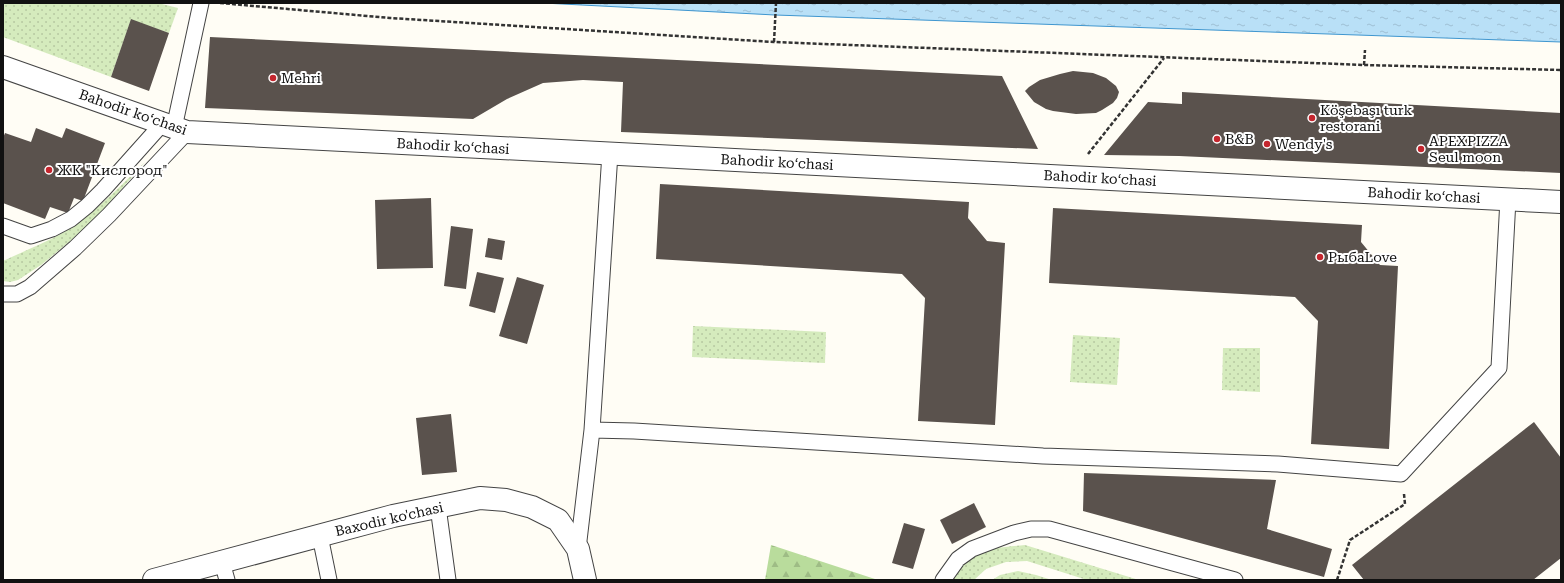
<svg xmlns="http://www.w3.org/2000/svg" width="1564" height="583" font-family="'Roboto Serif',serif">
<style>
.green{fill:url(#green-dots)}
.forest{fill:url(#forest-firs)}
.water{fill:url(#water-ripples);stroke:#3f96cf}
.building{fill:#5a524d}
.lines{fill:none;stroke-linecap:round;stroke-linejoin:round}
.lane-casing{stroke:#444;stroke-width:17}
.street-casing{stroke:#444;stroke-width:24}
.path{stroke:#333;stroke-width:2.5;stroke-dasharray:4 2;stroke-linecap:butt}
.lane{stroke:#fff;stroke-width:15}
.street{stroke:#fff;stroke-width:22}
.poi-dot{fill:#c4262e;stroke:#fff;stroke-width:1.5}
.labels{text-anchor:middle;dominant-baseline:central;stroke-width:4;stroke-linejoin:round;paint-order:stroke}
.poi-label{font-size:14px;fill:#111;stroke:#fff;text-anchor:start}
.street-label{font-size:14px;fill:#111;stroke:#fff}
</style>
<defs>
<pattern id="green-dots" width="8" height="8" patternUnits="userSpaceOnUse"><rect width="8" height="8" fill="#d5ebbd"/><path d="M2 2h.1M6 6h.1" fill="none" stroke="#b6c8a1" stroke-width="1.8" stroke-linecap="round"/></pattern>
<pattern id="forest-firs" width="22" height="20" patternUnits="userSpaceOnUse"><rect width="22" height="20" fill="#b9dc9c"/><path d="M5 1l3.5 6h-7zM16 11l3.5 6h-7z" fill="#9ebc85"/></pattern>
<pattern id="water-ripples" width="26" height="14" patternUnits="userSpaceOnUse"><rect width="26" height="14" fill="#b9e0f7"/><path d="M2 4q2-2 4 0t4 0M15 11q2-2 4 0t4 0" fill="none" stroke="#9ebfd3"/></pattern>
</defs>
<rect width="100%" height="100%" fill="#fffdf5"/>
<!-- green -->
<path class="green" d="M3,3H158L178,8L169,33L131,20L111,77L3,37Z
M145,162L100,214L80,233L41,265L18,280L10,282L3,281V261C26,250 51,241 72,227C99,209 122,184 145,162Z
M693,326L826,332L825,363L692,357Z
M1073,335L1120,338L1117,385L1070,382Z
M1223,348H1260V392L1222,390Z
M1025,545L1139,580H1087L1027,561L1006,562L986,569L974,580H951C956,574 960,568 965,563C980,547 1005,547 1025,545Z
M1018,571L1036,575L1052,580H992L1000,575Z"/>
<!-- forest -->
<path class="forest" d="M771,545L878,580H765Z"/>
<!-- water -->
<path class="water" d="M543,3H1561V42L775,15Z"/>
<!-- building -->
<path class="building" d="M131,19L169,33L149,91L111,77Z
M210,37L1002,76L1038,149L621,132L623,82L583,80L543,83L507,99L473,119L205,108Z
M1073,71L1093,73L1106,78L1116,86L1119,92L1117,98L1113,103L1102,110L1096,113L1076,114L1053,111L1046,109L1034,102L1025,91L1029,87L1040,80L1060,74Z
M1182,92L1561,113V173L1179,156L1104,155L1148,102L1182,104Z
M36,128L62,138L66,128L105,143L83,201L74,198L68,213L50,207L45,219L3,203V138L5,133L31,142Z
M660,184L969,202L968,218L987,241L1005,243L995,425L918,421L925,298L902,274L656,259Z
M431,198L433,268L377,269L375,200Z
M1053,208L1362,225L1361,242L1380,265L1398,266L1389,449L1311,444L1318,321L1295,297L1049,283Z
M451,226L473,229L466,289L444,286Z
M488,238L505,241L502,260L485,257Z
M477,272L504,278L495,313L469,306Z
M517,277L544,285L527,344L499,336Z
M451,414L457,472L422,475L416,418Z
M1534,422L1561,458V558L1533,580H1364L1352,565Z
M1084,473L1276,480L1267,529L1332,549L1324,577L1083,511Z
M974,503L986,527L952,544L940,520Z
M904,523L925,529L913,569L892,563Z"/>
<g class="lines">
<defs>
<path id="lane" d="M174,128L201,3
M3,226L31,236L52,229L71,219L87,206L103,190L162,124
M3,294H17L30,287L75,248L109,215L187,132
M592,430L610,153
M438,507L448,580
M320,536L329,580
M578,549L592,430L634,431L1043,456L1278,464L1401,474L1499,368L1508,199
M222,562L227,580
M943,580L958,559L972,549L1014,533L1031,529H1049L1235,580"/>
<path id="street" d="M3,67L187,132L1561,202
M154,580L393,516L480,498L506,500L532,507L558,520L578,549L585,580"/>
</defs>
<!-- lane casing -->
<use href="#lane" class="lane-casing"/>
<!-- street casing -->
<use href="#street" class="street-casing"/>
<!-- path -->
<path class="path" d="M220,3L390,18L774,42L1364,65L1561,70
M774,42L776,3
M1364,65L1365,50
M1088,154L1164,58
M1337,580L1350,540L1405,504L1404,494"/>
<!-- lane -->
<use href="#lane" class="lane"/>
<!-- street -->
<use href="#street" class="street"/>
</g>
<!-- markers -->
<g class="poi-dot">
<circle cx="273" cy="78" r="4"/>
<circle cx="1312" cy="118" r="4"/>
<circle cx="1217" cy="139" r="4"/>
<circle cx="1267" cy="144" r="4"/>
<circle cx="1421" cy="149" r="4"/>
<circle cx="49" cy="170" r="4"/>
<circle cx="1320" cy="257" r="4"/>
</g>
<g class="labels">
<!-- poi labels -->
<g class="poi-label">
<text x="281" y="78">Mehri</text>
<text x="1320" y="110">Köşebaşı turk<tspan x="1320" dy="16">restorani</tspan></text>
<text x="1225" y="139">B&amp;B</text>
<text x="1429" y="141">APEXPIZZA<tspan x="1429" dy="16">Seul moon</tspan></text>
<text x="1275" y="144">Wendy's</text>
<text x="57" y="170">ЖК "Кислород"</text>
<text x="1328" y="257">РыбаLove</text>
</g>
<!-- street labels -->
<g class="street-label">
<text transform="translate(133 112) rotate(19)">Bahodir koʻchasi</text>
<text transform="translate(453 146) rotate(3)">Bahodir koʻchasi</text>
<text transform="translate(777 162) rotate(3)">Bahodir koʻchasi</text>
<text transform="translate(1100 178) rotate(3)">Bahodir koʻchasi</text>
<text transform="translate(1424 195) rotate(3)">Bahodir koʻchasi</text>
<text transform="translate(389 519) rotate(-13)">Baxodir ko'chasi</text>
</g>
</g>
<!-- border -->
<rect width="1564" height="583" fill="none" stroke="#111111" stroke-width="8"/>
</svg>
